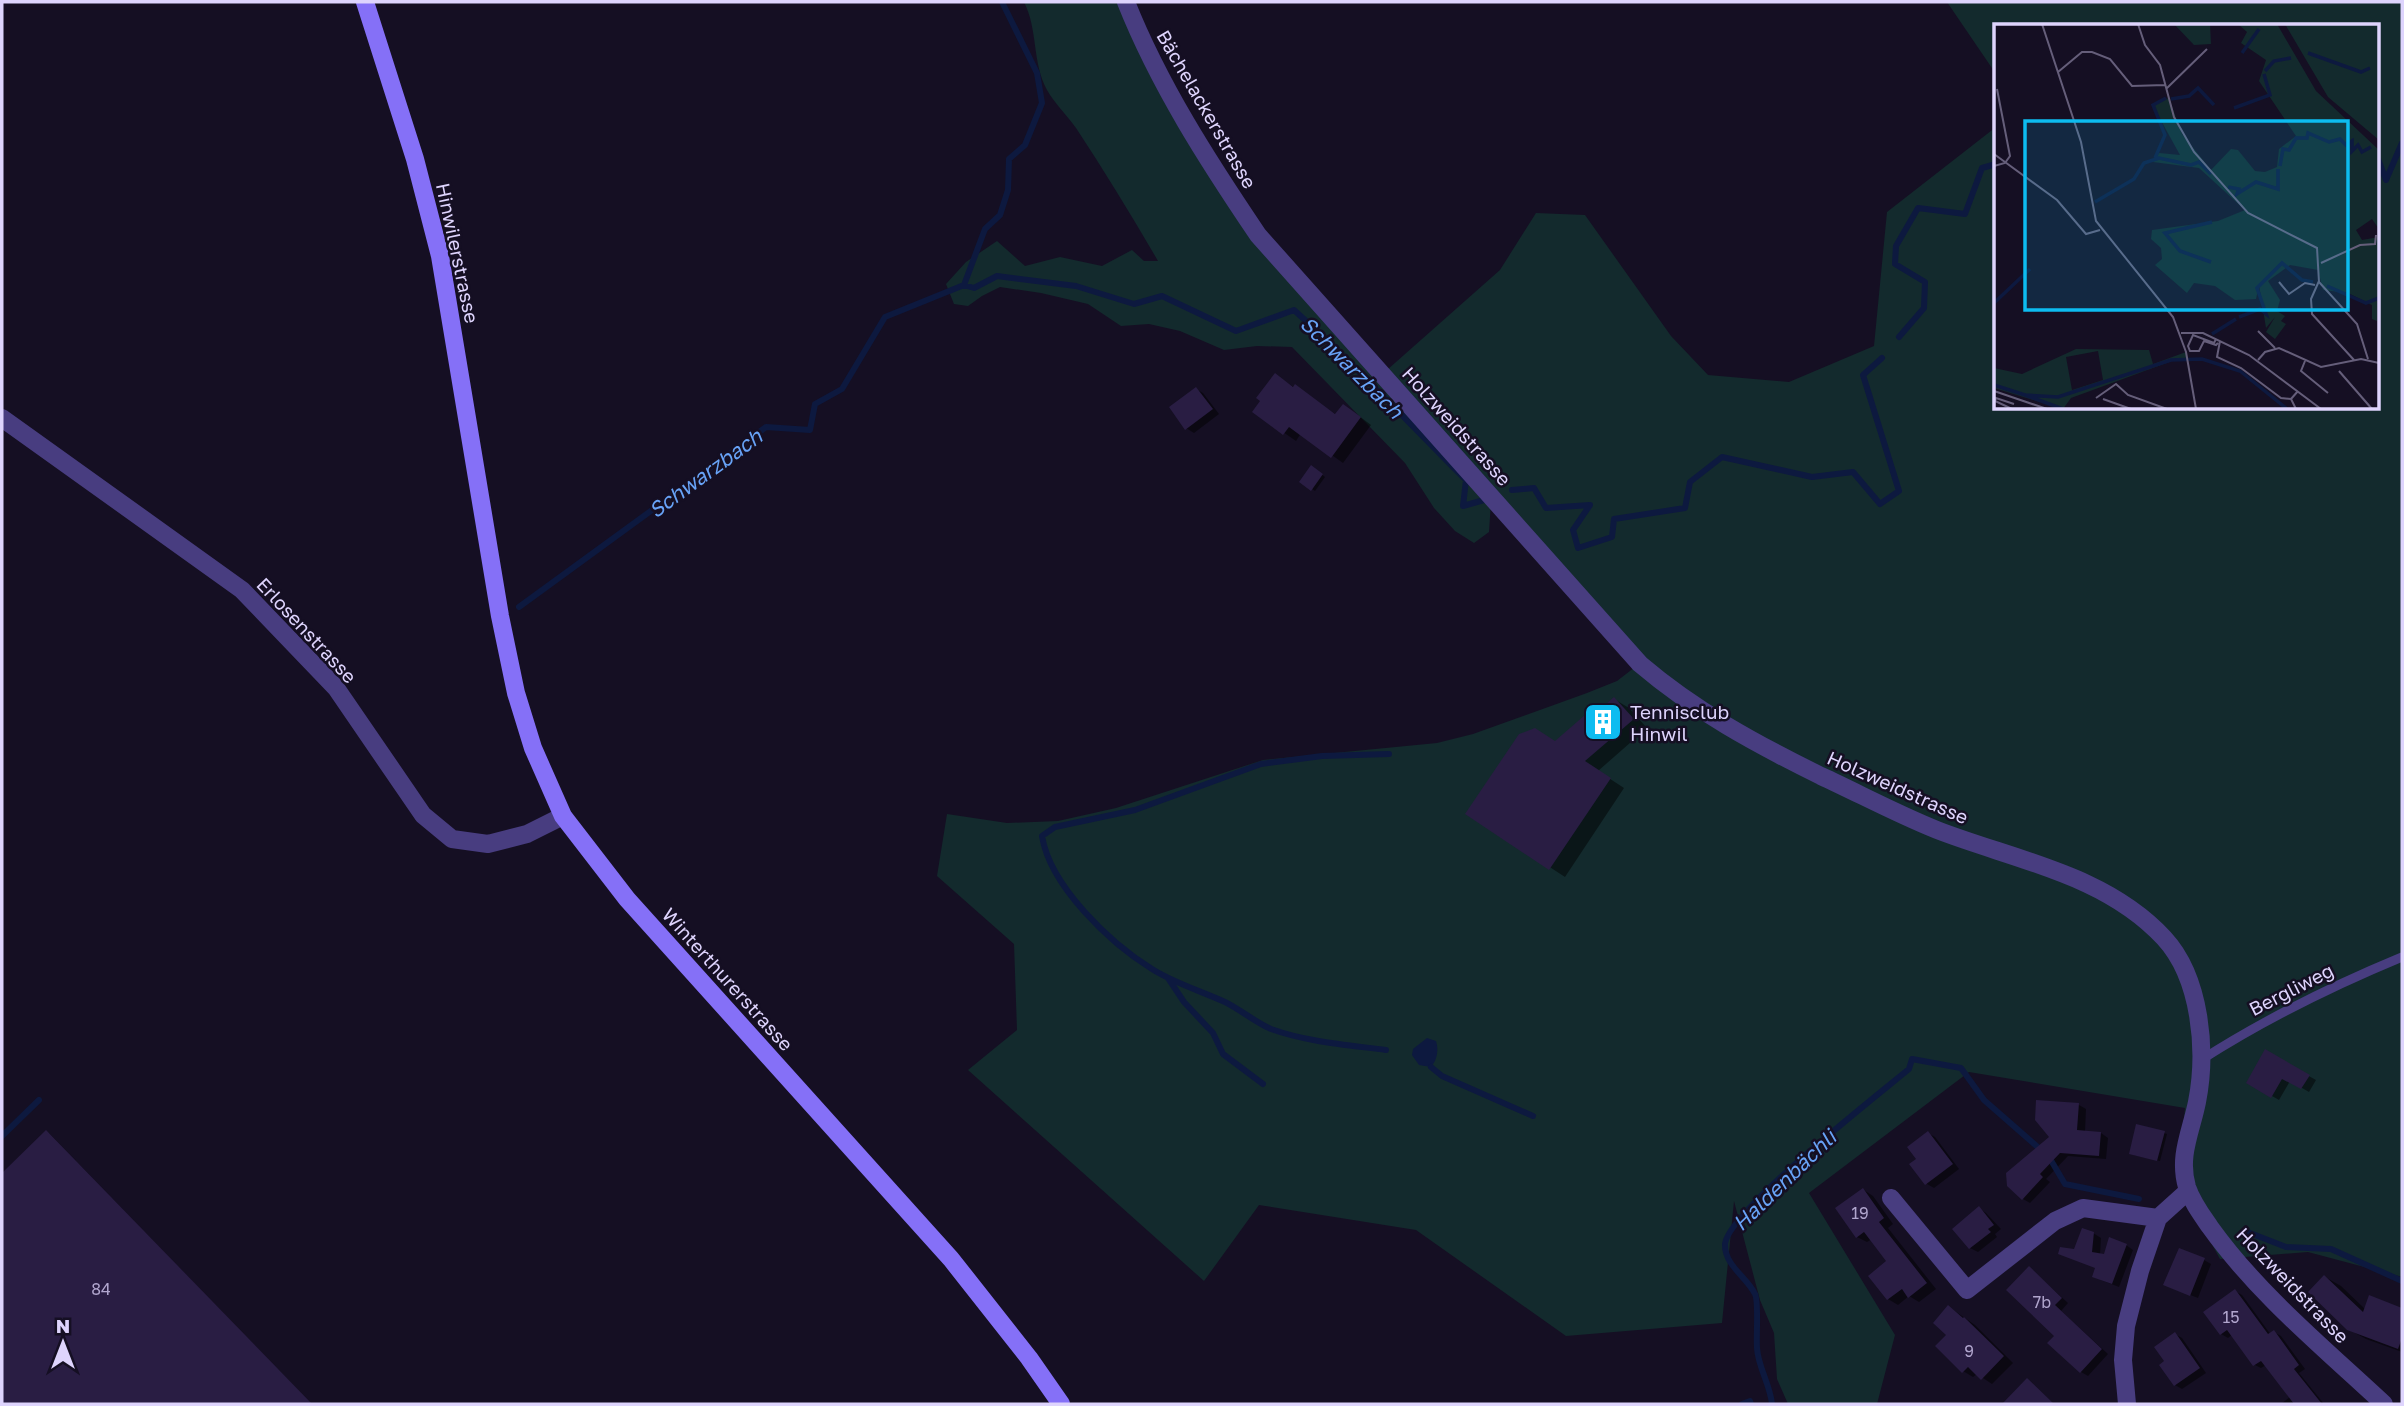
<svg xmlns="http://www.w3.org/2000/svg" width="2404" height="1406" font-family="'Golos Text',sans-serif">
<style>
.green{fill:#132a2d}
.water{fill:#0d193f}
.shadow{fill:#0007}
.lines{fill:none;stroke-linecap:round;stroke-linejoin:round}
.stream{stroke:#0d193f;stroke-width:6}
.building{fill:#291d43}
.service{stroke:#483d80;stroke-width:9}
.minor{stroke:#483d80;stroke-width:18}
.tertiary{stroke:#483d80;stroke-width:18}
.secondary{stroke:#8570f7;stroke-width:18}
.labels{text-anchor:middle;dominant-baseline:central;stroke-width:5;stroke-linejoin:round;paint-order:stroke}
.number-label{font-size:16px;fill:#b1a6ce}
.street-label{font-size:19px;fill:#ded4fd;stroke:#150f23}
.poi-label{font-size:19px;fill:#ded4fd;stroke:#150f23;text-anchor:start}
.water-label{font-size:21px;font-style:italic;fill:#68a3f7;stroke:#150f23}
.inset-river{fill:none;stroke:#0d193f;stroke-width:3.5}
.inset-road{fill:none;stroke:#655e7a;stroke-width:2}
.view{fill:#0dbcf0;fill-opacity:0.15;stroke:#0dbcf0;stroke-width:3.5}
.inset-edge{fill:none;stroke:#ded4fd;stroke-width:3.5}
</style>
<rect width="100%" height="100%" fill="#150f23"/>
<!-- green -->
<path class="green" d="M1024,2H1126L1224,184L1491,502L1489,532L1474,543L1455,531L1434,508L1405,463L1292,347L1257,346L1224,350L1180,331L1149,324L1121,326L1088,304L1041,293L1000,287L982,296L968,306L954,304L946,284L966,262L997,241L1025,266L1060,257L1102,266L1132,250L1144,261H1158C1132,216 1105,172 1076,128C1067,115 1054,103 1047,90C1032,63 1038,29 1024,2Z
M1947,2H2402V1277L2308,1252L2220,1259L2178,1182L2185,1108L1969,1072L1809,1193L1895,1335L1877,1404H1788L1777,1379L1774,1333L1760,1300L1734,1201L1722,1323L1566,1336L1416,1230L1259,1205L1204,1281L968,1070L1017,1030L1014,944L937,876L947,814L1007,823L1058,821L1116,808L1263,760L1437,743L1473,734L1587,693L1617,681L1639,664L1387,370L1500,270L1536,213L1585,215L1671,336L1708,375L1789,382L1874,346L1887,212L1996,127V408H2378V26H1996V74Z"/>
<!-- water -->
<path class="water" d="M1427,1038L1436,1041C1439,1050 1437,1060 1431,1067L1419,1065L1412,1055L1413,1049Z"/>
<!-- shadow -->
<path class="shadow" d="M1275,375L1337,415L1355,413L1371,425L1343,463L1301,433L1296,441L1254,412Z
M1196,389L1203,393L1219,414L1194,433L1186,428Z
M1315,469L1325,477L1315,491L1301,481Z
M1614,699L1629,708L1647,728L1598,771L1624,788L1565,877L1468,814Z
M2265,1052L2316,1080L2309,1092L2290,1081L2279,1100L2248,1082Z
M2038,1102L2079,1105L2086,1109L2085,1132L2101,1133L2108,1138L2106,1159L2068,1156L2046,1179L2050,1182L2030,1203L2023,1199L2051,1137Z
M47,1132L50,1134L311,1404H2V1175Z
M1928,1133L1935,1137L1959,1169L1934,1188L1927,1184L1918,1159Z
M2164,1133L2167,1134L2160,1161L2134,1155Z
M1864,1190L1873,1196L1893,1224L1888,1228L1936,1289L1919,1302L1909,1296L1898,1305L1888,1299L1889,1262L1872,1239L1867,1242L1857,1237Z
M1979,1208L1986,1213L2001,1229L1995,1234L1997,1237L1978,1252L1970,1248Z
M2093,1233L2101,1238L2100,1255L2106,1256L2126,1245L2133,1250L2119,1287L2101,1280L2097,1268L2075,1251Z
M2204,1260L2211,1264L2198,1298L2172,1288Z
M2030,1268L2068,1303L2061,1311L2108,1354L2088,1376L2081,1372L2056,1336Z
M2325,1277L2341,1286L2366,1310L2370,1298L2402,1310V1352L2366,1339L2348,1329Z
M2235,1291L2242,1295L2271,1335L2274,1332L2281,1336L2305,1369L2299,1373L2324,1404H2281L2290,1397L2266,1365L2261,1368L2255,1365L2233,1334L2228,1338L2221,1334Z
M1949,1307L1975,1325L2013,1363L1992,1384L1977,1374L1973,1377L1963,1371L1949,1334Z
M2175,1334L2182,1338L2206,1373L2182,1389L2175,1385L2167,1362Z"/>
<g class="lines">
<!-- stream -->
<path class="stream" d="M2378,159L2386,180L2402,143
M964,285L985,229L1000,215L1008,190L1009,159L1025,145L1042,103L1037,73L1002,2
M1899,337L1924,308L1925,282L1895,264L1896,246L1918,208L1965,214L1982,168L1996,164
M1512,490L1534,488L1546,508L1590,505L1573,530L1578,548L1612,537L1614,519L1685,508L1690,482L1722,457L1812,477L1853,472L1880,504L1899,491L1863,375L1882,358
M519,607L766,427L810,430L815,404L842,389L885,317L964,285L974,288L997,276L1076,286L1134,304L1162,296L1236,331L1294,310C1354,364 1409,423 1466,480L1463,506L1484,500
M1168,978L1184,1002L1213,1033L1223,1054L1263,1084
M1386,1050C1348,1045 1307,1042 1271,1029C1255,1022 1241,1010 1225,1002C1201,991 1174,983 1152,969C1110,943 1050,886 1042,836L1055,827L1135,810L1261,764L1322,756L1389,754
M1431,1067L1442,1076L1533,1116
M2,1136L39,1100
M2245,1231L2286,1247L2331,1249L2402,1281
M1742,1404L1750,1401L1751,1404
M1772,1404C1770,1384 1758,1367 1757,1348C1756,1337 1759,1301 1755,1294C1747,1277 1725,1266 1725,1245C1725,1214 1879,1094 1909,1069L1912,1059L1961,1068L1984,1100L2049,1157L2065,1184L2139,1199"/>
</g>
<!-- building -->
<path class="building" d="M1275,373L1293,387L1295,384L1335,414L1343,404L1361,417L1331,458L1289,427L1283,435L1252,412L1260,401L1256,398Z
M1196,387L1213,409L1185,430L1169,407Z
M1311,465L1323,474L1311,491L1299,482Z
M1614,697L1634,719L1585,761L1611,778L1549,870L1465,814L1519,734L1535,728L1555,741L1585,715L1589,719Z
M2265,1049L2310,1075L2301,1089L2282,1079L2271,1098L2246,1083Z
M2036,1100L2079,1103L2077,1130L2101,1132L2099,1156L2060,1153L2040,1174L2043,1177L2022,1200L2007,1186L2006,1173L2049,1137L2035,1120Z
M2136,1124L2165,1131L2157,1161L2129,1154Z
M46,1130L312,1404H2V1173Z
M1928,1131L1953,1164L1925,1185L1909,1164L1916,1159L1907,1147Z
M1863,1188L1884,1218L1879,1222L1927,1283L1908,1298L1902,1289L1887,1300L1868,1276L1886,1261L1864,1232L1856,1238L1835,1208Z
M1979,1206L1994,1225L1988,1229L1991,1232L1969,1249L1952,1229Z
M2082,1228L2094,1232L2092,1252L2104,1254L2109,1237L2127,1244L2112,1284L2092,1277L2095,1268L2058,1254L2060,1247L2074,1249Z
M2179,1248L2205,1258L2190,1296L2163,1285Z
M2029,1266L2062,1298L2055,1305L2102,1349L2080,1373L2047,1343L2054,1336L2006,1290Z
M2324,1275L2363,1312L2369,1295L2402,1308V1338L2398,1349L2347,1330L2308,1292Z
M2235,1289L2268,1334L2274,1330L2299,1365L2294,1369L2322,1404H2294L2261,1361L2253,1366L2227,1330L2220,1335L2203,1312Z
M1948,1305L1963,1318L1964,1317L2004,1356L1981,1380L1968,1367L1962,1373L1935,1346L1946,1335L1933,1323Z
M2175,1332L2200,1368L2174,1386L2159,1365L2164,1361L2154,1347Z
M2027,1378L2054,1404H2002Z"/>
<g class="lines">
<!-- service -->
<path class="service" d="M2201,1060C2265,1019 2332,986 2402,957"/>
<!-- minor -->
<path class="minor" d="M1126,2C1159,85 1208,161 1258,235L1640,664C1695,711 1756,744 1821,776C1860,794 1897,814 1937,830C2014,860 2105,874 2164,938C2201,978 2207,1051 2197,1102C2191,1132 2178,1156 2187,1187C2192,1202 2201,1214 2210,1227C2258,1294 2324,1348 2384,1404
M1891,1198L1967,1290L2055,1221L2083,1208L2158,1218
M2127,1404L2123,1360L2126,1326L2140,1271L2158,1218L2188,1191"/>
<!-- tertiary -->
<path class="tertiary" d="M2,418L242,590L336,688L423,815L452,839L488,844L527,834L563,816"/>
<!-- secondary -->
<path class="secondary" d="M365,2L415,159L440,256L500,616L516,693L533,748L563,816L627,899L951,1259L1029,1358L1061,1404"/>
</g>
<!-- icons -->
<defs>
<symbol id="building-square" viewBox="-11 -11 22 22"><rect x="-9" y="-9" width="18" height="18" rx="4" fill="#0dbcf0" stroke="#150f23"/><path d="M-4-6H4V6H1V3H-1V6H-4ZM-2.5-4.3h1.7v1.8h-1.7ZM.8-4.3h1.7v1.8H.8ZM-2.5-1h1.7V.8h-1.7ZM.8-1h1.7V.8H.8Z" fill="#fff"/></symbol>
</defs>
<g fill-rule="evenodd">
<use href="#building-square" x="1581" y="700" width="44" height="44"/>
</g>
<g class="labels">
<!-- number labels -->
<g class="number-label">
<text x="1860" y="1213">19</text>
<text x="101" y="1289">84</text>
<text x="2042" y="1302">7b</text>
<text x="2231" y="1317">15</text>
<text x="1969" y="1351">9</text>
</g>
<!-- street labels -->
<g class="street-label">
<text transform="translate(1207 109) rotate(60)">Bächelackerstrasse</text>
<text transform="translate(458 253) rotate(78)">Hinwilerstrasse</text>
<text transform="translate(1457 426) rotate(48)">Holzweidstrasse</text>
<text transform="translate(307 630) rotate(47)">Erlosenstrasse</text>
<text transform="translate(1898 787) rotate(24)">Holzweidstrasse</text>
<text transform="translate(728 979) rotate(48)">Winterthurerstrasse</text>
<text transform="translate(2291 989) rotate(-27)">Bergliweg</text>
<text transform="translate(2293 1285) rotate(46)">Holzweidstrasse</text>
</g>
<!-- poi labels -->
<g class="poi-label">
<text x="1630" y="711">Tennisclub<tspan x="1630" dy="22">Hinwil</tspan></text>
</g>
<!-- water labels -->
<g class="water-label">
<text transform="translate(1352 367) rotate(45)">Schwarzbach</text>
<text transform="translate(705 473) rotate(-36)">Schwarzbach</text>
<text transform="translate(1784 1180) rotate(-44)">Haldenbächli</text>
</g>
</g>
<!-- overview -->
<g transform="translate(1994 24)">
<rect width="385" height="385" fill="#150f23"/>
<path d="M180,0H216L217,20L200,21ZM244,0H283L322,67L385,126V205L378,195L362,206L368,216L385,213L383,297L378,295V281L354,269L329,266L324,246L296,241L274,257L286,276L283,287L291,292L287,297L292,300L281,315L272,308L281,293L272,304L265,261L262,275L241,276L221,262L200,259L193,269L161,241L168,235L167,224L157,215L158,206L224,197L251,186L205,144L159,138L165,129L186,131L160,84L163,77L175,74L188,110L217,146L237,125L244,126L261,147L271,148L283,143L285,125L302,112L265,57L272,36L247,19L253,8ZM291,0H385V116L334,73ZM82,325L155,326L159,340L192,328L193,336L178,337L77,374L69,385L0,364V344L28,350ZM104,327L109,356L78,366L72,333Z" fill="#132a2d" fill-rule="evenodd"/>
<path class="inset-river" d="M248,29L265,5M314,29L367,48L376,44M271,47L280,37L297,34M177,75L195,72L204,64L220,81M240,84L276,71L270,50M161,134L171,111L159,81L172,74M286,142L289,125L295,126L302,114H313L314,109L335,118L346,115L352,121L358,117V127L364,121L368,128L377,123M234,163L245,165L243,170L262,158L284,165V145M101,178L140,155L150,139L165,134L197,141L205,138L217,150M217,238L186,227L171,209L218,198M333,262L372,279L385,274M0,279L36,245M245,293L266,285L272,290L263,264L288,239L308,256L319,258M218,310L242,295M0,361L31,371L64,373L177,336L208,335L246,347L293,385M31,371L69,385"/>
<path class="inset-road" d="M48,0L87,118L102,197L179,293L192,328L202,385M144,0L151,21L166,41L180,93L200,128L254,189L323,224L325,258L363,300L374,335M64,48L88,28H98L116,35L138,62L171,61M172,65L213,25M0,130L63,176L92,210L106,206M0,142L11,139L16,132L3,65M327,239L366,221L381,220L382,211M325,257L317,275L318,290L360,336M285,258L295,270L311,259L321,261M264,307L281,324M187,309H209L255,331L327,385M222,315L220,319L199,311L194,322L196,327H205L210,317L222,321L224,319M226,317L223,333L247,344L287,374L297,375M264,336L271,328L285,324L327,343L367,335L385,339M311,337L307,347L334,369M345,347L378,385M0,367L53,385M102,374L122,360L134,371L173,385M109,375L137,385M18,385L1,377L2,374L20,380M302,385L297,375L304,367"/>
<path class="view" d="M31,97H354V286H31Z"/>
<rect width="385" height="385" class="inset-edge"/>
</g>
<!-- border -->
<rect width="2404" height="1406" fill="none" stroke="#ded4fd" stroke-width="7"/>
<!-- north arrow -->
<g transform="translate(63 1343)" stroke="#150f23" stroke-width="5" paint-order="stroke">
<path d="M0-5L12 26L0 18L-12 26Z" fill="#ded4fd"/>
<text y="-10" font-size="19" font-weight="bold" text-anchor="middle" fill="#ded4fd">N</text>
</g>
</svg>
